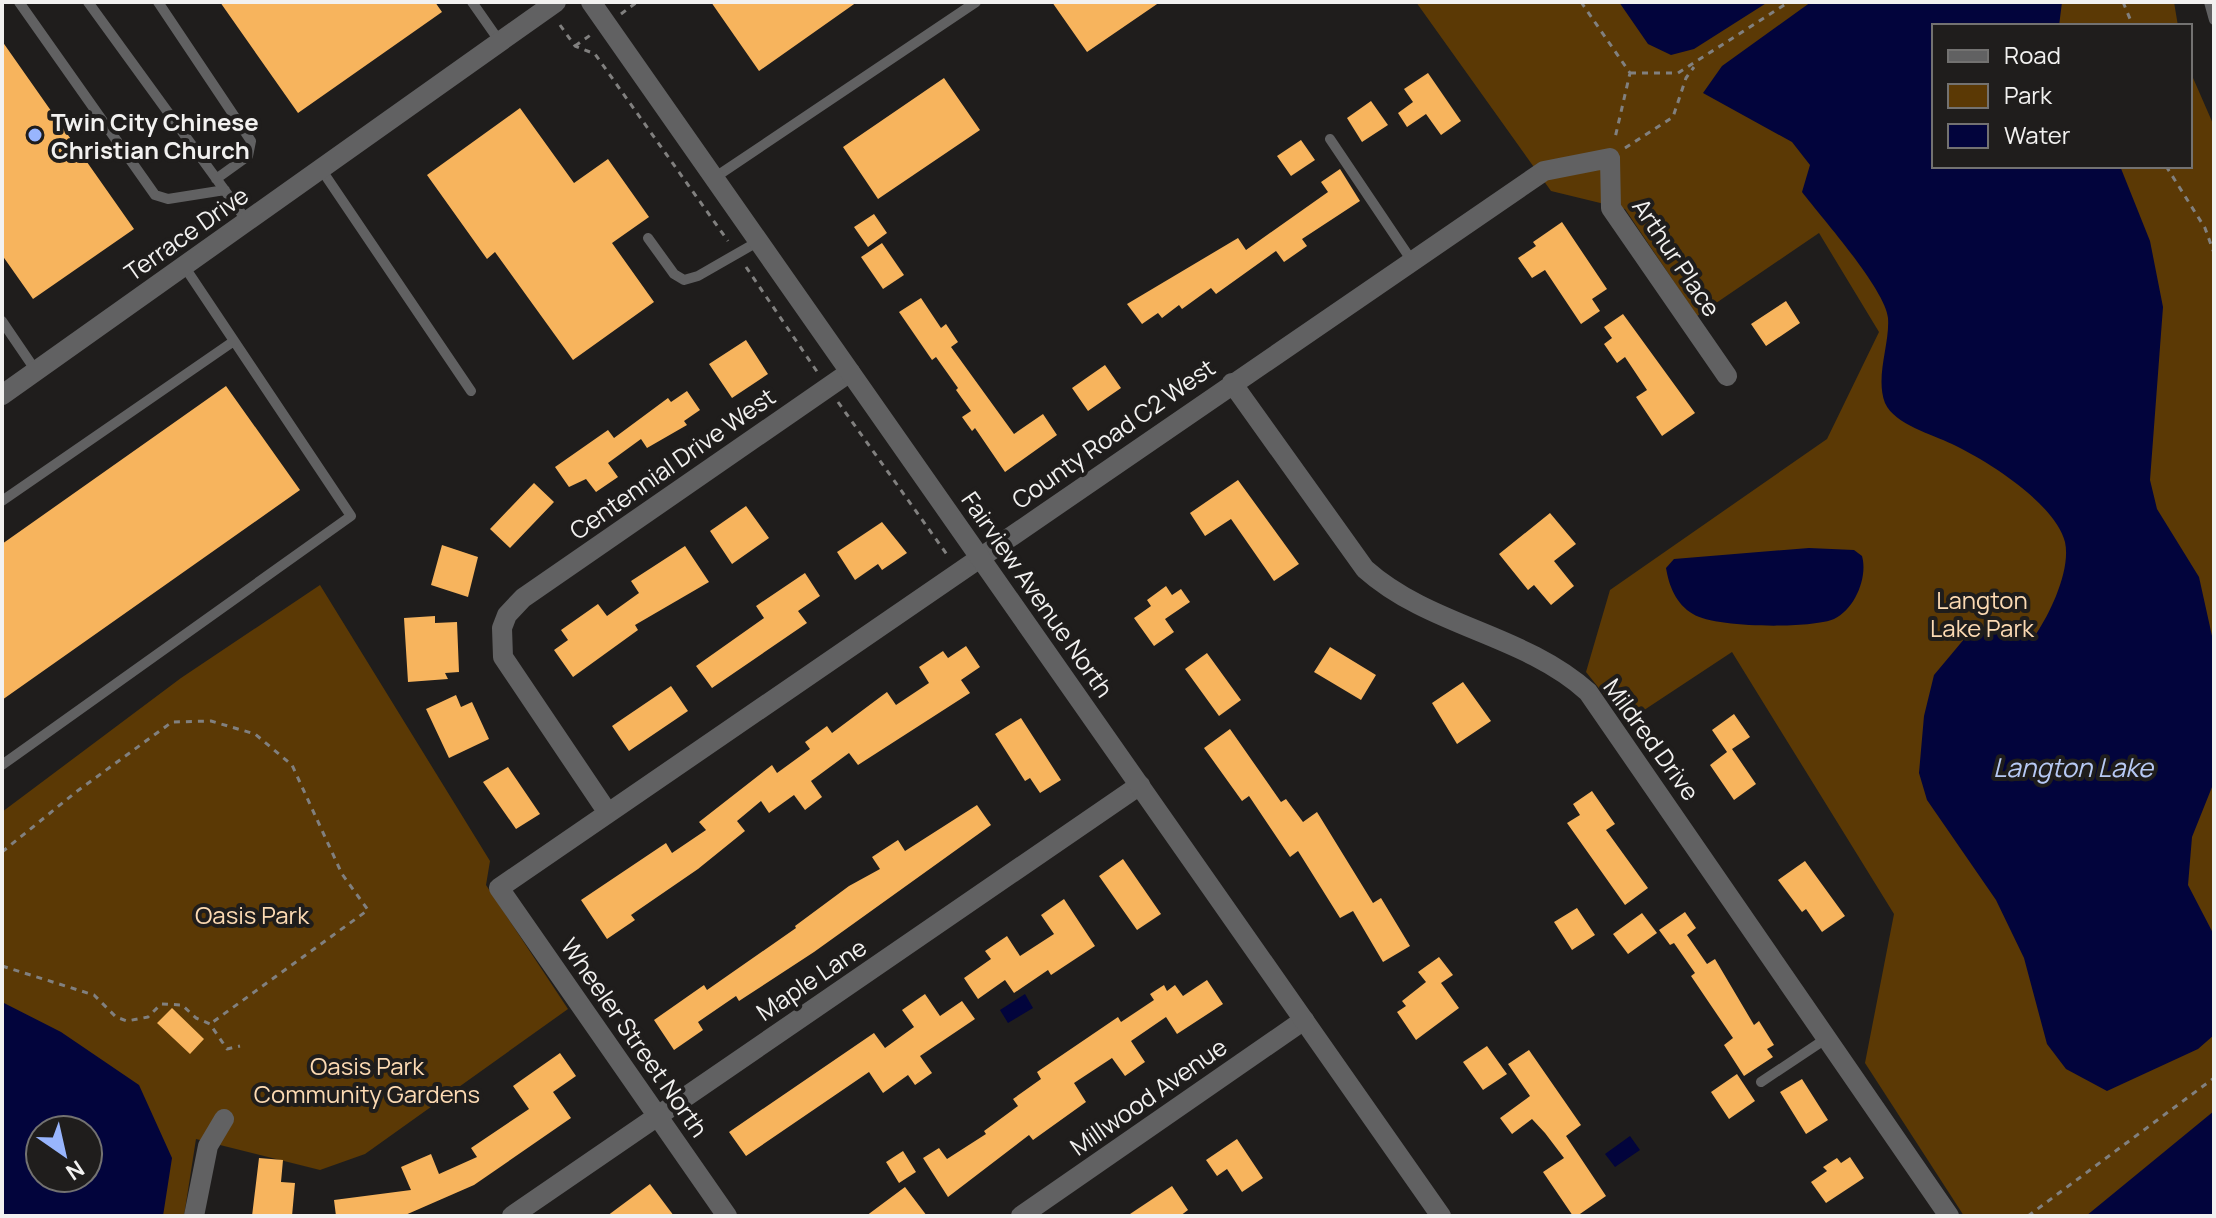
<svg xmlns="http://www.w3.org/2000/svg" width="2216" height="1218" font-family="Manrope,sans-serif">
<style>
.green{fill:#5b3905;fill-rule:evenodd}
.water{fill:#02043c;fill-rule:evenodd}
.building{fill:#f7b45d}
.lines{fill:none;stroke-linecap:round;stroke-linejoin:round}
.path{stroke:#81807f;stroke-width:3;stroke-dasharray:6 6;stroke-linecap:butt}
.service{stroke:#616162;stroke-width:10}
.minor{stroke:#616162;stroke-width:20}
.tertiary{stroke:#616162;stroke-width:20}
.poi-dot{fill:#98b5fd;stroke:#1f1d1c;stroke-width:3}
.labels{text-anchor:middle;dominant-baseline:central;stroke-width:8;stroke-linejoin:round;paint-order:stroke}
.poi-label{font-size:24px;font-weight:bold;fill:#f2f1f0;stroke:#1f1d1c;text-anchor:start}
.street-label{font-size:24px;fill:#f2f1f0;stroke:#1f1d1c}
.park-label{font-size:24px;fill:#fcdab3;stroke:#1f1d1c}
.water-label{font-size:26px;font-style:italic;fill:#b7c9f4;stroke:#1f1d1c}
</style>
<rect width="100%" height="100%" fill="#1f1d1c"/>
<!-- green -->
<path class="green" d="M1416,2H2174L2178,26H1934V166H2190V71L2214,126V1216H1964L1865,1063L1894,914L1732,652L1626,722L1586,672L1610,590L1827,439L1879,332L1819,233L1697,316L1625,209L1551,191Z
M320,585L490,861L486,885L568,1009L365,1154L320,1170L196,1139L184,1216H2V812L181,678ZM40,1130H88V1178H40Z"/>
<!-- water -->
<path class="water" d="M1619,2H1768L1694,49L1671,55L1648,44Z
M1811,2H2062L2059,26H1934V166H2120L2150,241L2163,307L2150,480L2157,509L2199,577L2214,645V782L2192,837L2188,885L2214,935V1035L2198,1049L2107,1091L2066,1069L2047,1044L2024,958L1996,900L1927,800L1919,773L1924,716L1934,675L1965,638L1995,631L2024,638L2036,634C2051,612 2071,569 2065,542C2055,503 1986,460 1952,444C1932,434 1895,425 1885,403C1875,377 1890,344 1888,318C1885,289 1822,218 1802,192L1810,165L1792,142L1703,93L1722,66Z
M1809,548L1854,550L1862,556C1868,577 1855,609 1834,619C1810,629 1715,628 1693,614C1676,604 1669,586 1666,568L1674,559Z
M1025,994L1033,1008L1008,1023L1000,1010Z
M2,1002L61,1032L139,1085L172,1158L163,1216H2ZM88,1130V1178H40V1130Z
M2214,1111V1216H2086Z
M1630,1136L1640,1150L1615,1167L1605,1154Z"/>
<!-- building -->
<path class="building" d="M220,2H435L442,12L298,113Z
M711,2H857L759,71Z
M1052,2H1160L1087,52Z
M2,41L134,229L33,299L2,255Z
M1428,73L1461,121L1441,135L1426,114L1407,127L1398,113L1413,102L1404,89Z
M944,78L980,130L878,199L843,147Z
M1371,101L1388,125L1362,142L1347,118Z
M520,108L574,183L608,159L649,217L612,243L654,302L573,360L495,252L487,259L427,175Z
M1301,140L1315,160L1291,176L1277,156Z
M1340,169L1360,201L1302,239L1307,246L1284,262L1276,251L1216,294L1211,288L1182,309L1179,305L1162,318L1158,313L1142,324L1127,304L1238,238L1246,250L1328,192L1321,182Z
M874,214L887,233L868,247L854,227Z
M1562,222L1607,289L1592,299L1600,311L1581,324L1545,270L1532,278L1518,258L1536,246L1533,242Z
M882,243L904,275L883,289L861,257Z
M921,298L941,328L946,324L958,342L951,347L1014,434L1043,414L1057,435L1005,472L975,428L972,431L962,417L971,411L956,390L958,388L936,357L932,360L899,312Z
M1786,301L1800,323L1766,346L1751,324Z
M1623,314L1695,413L1662,436L1636,397L1647,390L1625,357L1617,363L1604,344L1612,338L1604,327Z
M746,340L768,374L732,398L709,364Z
M1105,365L1121,388L1088,411L1072,388Z
M226,386L300,490L2,700V544Z
M687,391L700,410L684,421L687,425L647,448L641,439L608,463L618,477L596,492L586,479L569,487L555,467L608,430L614,438L668,398L671,402Z
M1238,480L1299,564L1274,581L1231,519L1205,536L1190,513Z
M534,483L554,502L510,548L490,529Z
M746,506L769,538L732,564L710,531Z
M1550,513L1576,544L1554,561L1574,586L1551,605L1534,585L1528,590L1499,554Z
M882,522L907,553L882,570L878,564L855,580L837,552Z
M442,545L478,557L468,597L431,585Z
M685,546L709,582L635,625L638,630L573,677L554,650L568,640L561,630L598,604L607,616L639,593L631,581Z
M805,573L820,596L798,611L807,623L712,688L696,666L764,618L756,606Z
M1166,586L1172,595L1181,589L1190,602L1165,619L1174,632L1154,646L1134,618L1151,606L1147,600Z
M435,616V623L457,622L459,672L445,673L448,679L408,682L404,618Z
M966,646L980,667L961,680L970,693L858,765L849,753L811,781L822,797L805,810L794,795L769,813L761,801L737,821L745,831L698,869L631,915L635,920L607,939L581,900L666,843L672,853L706,830L699,822L772,765L777,773L810,749L805,742L827,726L832,733L887,692L896,705L929,683L919,667L943,651L948,658Z
M1330,647L1376,675L1361,700L1314,672Z
M1207,653L1241,700L1219,716L1185,669Z
M1463,682L1491,721L1457,744L1432,703Z
M671,686L688,711L629,751L612,726Z
M456,695L461,707L472,702L489,739L449,758L426,709Z
M1734,714L1750,737L1732,749L1756,784L1734,800L1710,765L1727,752L1712,730Z
M1021,718L1061,780L1040,793L1030,778L1025,781L995,734Z
M1230,729L1281,802L1286,799L1303,822L1317,812L1373,903L1381,898L1410,946L1383,962L1353,911L1340,918L1298,851L1290,857L1249,796L1242,801L1204,748Z
M508,767L540,814L516,829L483,782Z
M1592,791L1615,824L1606,830L1648,888L1625,905L1567,823L1580,815L1573,804Z
M977,805L991,825L814,952L739,1001L736,996L698,1022L703,1030L674,1050L654,1020L704,985L707,990L796,928L795,926L849,886L880,869L872,857L898,840L905,851Z
M1123,859L1161,914L1137,930L1099,876Z
M1805,861L1845,916L1822,932L1806,909L1802,912L1778,880Z
M1064,899L1095,946L1051,975L1048,970L1014,993L1005,980L978,999L964,978L991,959L985,951L1007,936L1020,956L1054,934L1041,915Z
M1577,908L1595,935L1572,950L1554,922Z
M1685,912L1696,928L1687,935L1707,964L1715,959L1754,1025L1759,1021L1774,1045L1767,1049L1773,1057L1744,1076L1724,1045L1733,1038L1691,976L1695,973L1674,943L1670,945L1659,930Z
M1642,913L1657,933L1628,954L1613,934Z
M1439,957L1453,975L1441,983L1459,1008L1416,1040L1397,1012L1406,1006L1402,1001L1426,982L1418,972Z
M1207,980L1223,1004L1177,1034L1166,1017L1131,1041L1145,1062L1125,1076L1112,1058L1074,1083L1086,1102L1033,1140L1029,1135L948,1197L923,1158L939,1148L947,1159L986,1134L984,1131L1018,1106L1013,1099L1041,1079L1037,1072L1118,1017L1121,1022L1154,1000L1150,994L1164,985L1167,991L1175,985L1183,996Z
M925,994L940,1016L962,1001L975,1019L920,1056L932,1073L915,1085L908,1075L883,1093L869,1072L746,1156L729,1132L874,1033L885,1048L914,1027L902,1010Z
M172,1008L204,1039L190,1054L157,1023Z
M1487,1046L1507,1074L1483,1090L1463,1062Z
M1529,1050L1581,1125L1566,1136L1606,1196L1577,1216H1573L1543,1172L1564,1158L1545,1133L1532,1119L1512,1134L1500,1118L1530,1096L1508,1064Z
M560,1053L576,1076L553,1092L571,1118L474,1185L403,1216H336L334,1200L411,1190L401,1167L431,1154L439,1174L477,1157L471,1148L529,1109L513,1086Z
M1737,1074L1755,1101L1729,1119L1711,1092Z
M1802,1079L1828,1120L1806,1134L1780,1092Z
M1237,1139L1263,1178L1242,1192L1227,1169L1217,1176L1206,1160Z
M903,1151L916,1172L899,1183L886,1162Z
M1850,1157L1864,1178L1826,1203L1811,1182L1827,1171L1823,1167L1837,1158L1841,1163Z
M259,1158L283,1160L281,1182L295,1183L292,1216H252Z
M650,1184L674,1216H607Z
M1172,1186L1188,1210L1180,1216H1127Z
M905,1187L927,1216H866Z"/>
<g class="lines">
<!-- path -->
<path class="path" d="M1581,2L1630,73L1615,138
M2123,2L2133,26
M621,14L637,2
M560,25L575,46L595,54L728,241
M575,46L592,34
M1630,73H1678L1789,2
M1625,148L1673,117L1686,78L1694,67
M2166,166L2205,228L2214,253
M746,267L818,373
M838,402L948,556
M2,852L76,792L172,722L211,721L255,734L292,765L342,874L368,910L210,1024
M2,966L94,995L116,1017L127,1021L148,1017L161,1004L182,1005L196,1018L210,1024L227,1049L240,1046
M2028,1216L2214,1078"/>
<!-- service -->
<path class="service" d="M19,2L155,195L168,199L225,190
M88,2L247,221
M158,2L251,141L248,156L216,179
M472,2L500,42
M2209,2L2214,20
M1330,139L1412,261
M321,169L471,391
M714,178L976,2
M648,238L674,274L684,280L698,276L759,241
M2,321L36,371
M2,501L234,341
M2,765L351,516L184,266
M1761,1082L1827,1038"/>
<!-- minor -->
<path class="minor" d="M1232,383L1365,569C1430,627 1524,634 1588,692L1949,1216
M608,813L503,657L502,628L507,615L523,598L850,372
M194,1216L208,1146L224,1119
M512,1216L1140,785
M727,1216L499,888L1544,171L1610,158L1611,208L1727,376
M1021,1216L1304,1020"/>
<!-- tertiary -->
<path class="tertiary" d="M591,2L1441,1216
M2,395L556,2"/>
</g>
<!-- markers -->
<circle class="poi-dot" cx="35" cy="135" r="8"/>
<g class="labels">
<!-- poi labels -->
<g class="poi-label">
<text x="51" y="121">Twin City Chinese<tspan x="51" dy="28">Christian Church</tspan></text>
</g>
<!-- street labels -->
<g class="street-label">
<text transform="translate(186 233) rotate(-35)">Terrace Drive</text>
<text transform="translate(1677 257) rotate(56)">Arthur Place</text>
<text transform="translate(1113 433) rotate(-35)">County Road C2 West</text>
<text transform="translate(672 463) rotate(-35)">Centennial Drive West</text>
<text transform="translate(1038 594) rotate(55)">Fairview Avenue North</text>
<text transform="translate(1652 739) rotate(54)">Mildred Drive</text>
<text transform="translate(811 979) rotate(-34)">Maple Lane</text>
<text transform="translate(635 1037) rotate(55)">Wheeler Street North</text>
<text transform="translate(1148 1096) rotate(-35)">Millwood Avenue</text>
</g>
<!-- park labels -->
<g class="park-label">
<text x="1982" y="599">Langton<tspan x="1982" dy="28">Lake Park</tspan></text>
<text x="252" y="914">Oasis Park</text>
<text x="367" y="1065">Oasis Park<tspan x="367" dy="28">Community Gardens</tspan></text>
</g>
<!-- water labels -->
<g class="water-label">
<text x="2073" y="767">Langton Lake</text>
</g>
</g>
<!-- border -->
<rect width="2216" height="1218" fill="none" stroke="#f2f1f0" stroke-width="8"/>
<!-- legend -->
<rect x="1932" y="24" width="260" height="144" fill="#1f1d1c" stroke="#737271" stroke-width="2"/>
<rect x="1948" y="50" width="40" height="12" fill="#616162" stroke="#737271" stroke-width="2"/>
<text x="2004" y="64" font-size="24" fill="#f2f1f0">Road</text>
<rect x="1948" y="84" width="40" height="24" fill="#5b3905" stroke="#737271" stroke-width="2"/>
<text x="2004" y="104" font-size="24" fill="#f2f1f0">Park</text>
<rect x="1948" y="124" width="40" height="24" fill="#02043c" stroke="#737271" stroke-width="2"/>
<text x="2004" y="144" font-size="24" fill="#f2f1f0">Water</text>
<!-- north arrow -->
<g transform="translate(64 1154) rotate(146)"><circle r="38" fill="#1f1d1c" stroke="#737271" stroke-width="2"/>
<path d="M0-6L14 30L0 20L-14 30Z" fill="#98b5fd"/>
<text y="-12" font-size="22" font-weight="bold" text-anchor="middle" fill="#f2f1f0">N</text>
</g>
</svg>
